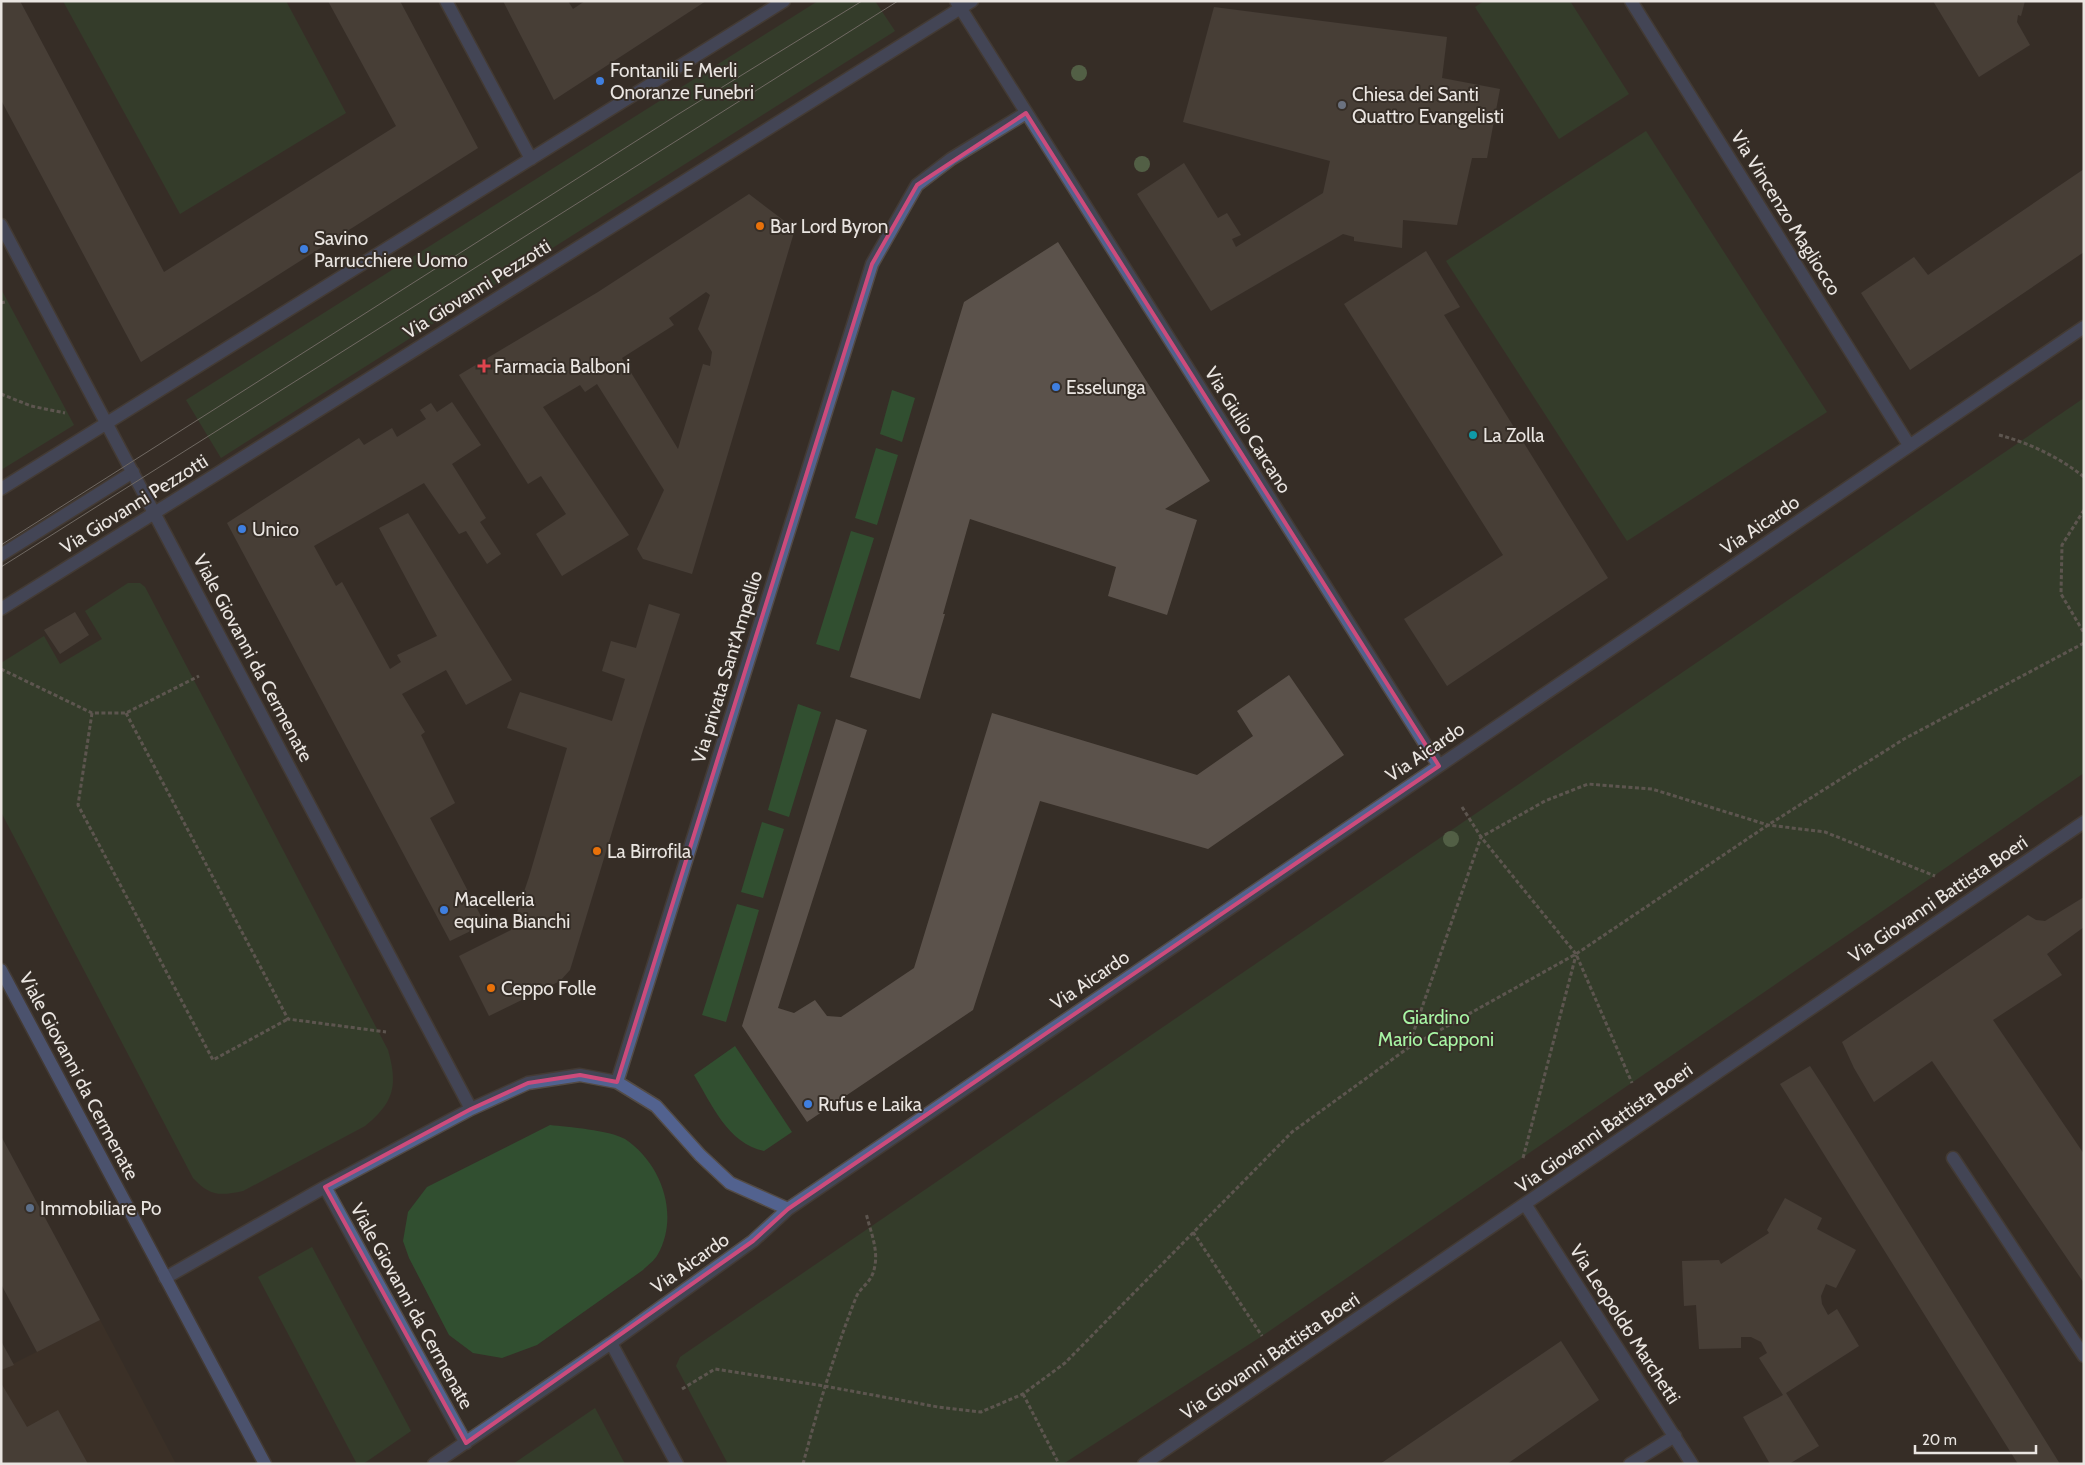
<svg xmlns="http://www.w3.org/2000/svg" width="2085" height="1465" font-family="Cabin,sans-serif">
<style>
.built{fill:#413428}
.green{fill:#314f30}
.building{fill:#5b524b;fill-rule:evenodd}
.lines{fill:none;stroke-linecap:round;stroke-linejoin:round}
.service-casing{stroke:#534b45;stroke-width:15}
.minor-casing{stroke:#534b45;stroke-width:15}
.secondary-casing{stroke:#534b45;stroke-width:15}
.path{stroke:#8c8680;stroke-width:3;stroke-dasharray:4 2.5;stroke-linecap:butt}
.service{stroke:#52628f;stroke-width:12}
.minor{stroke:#52628f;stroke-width:12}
.secondary{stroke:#657ec4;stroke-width:12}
.tram{stroke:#b6b0ab;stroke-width:1}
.tree{fill:#749b6c}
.marked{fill:none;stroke:#cc4b7c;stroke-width:4;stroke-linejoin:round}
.shop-dot{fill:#3f7fe0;stroke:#362e27;stroke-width:2}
.worship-dot{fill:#6b7280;stroke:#362e27;stroke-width:2}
.food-dot{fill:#e8710a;stroke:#362e27;stroke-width:2}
.health-dot{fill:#e0444e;stroke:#362e27;stroke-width:2}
.culture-dot{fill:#0f9aa8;stroke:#362e27;stroke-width:2}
.service-dot{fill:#5c6f8a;stroke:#362e27;stroke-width:2}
.labels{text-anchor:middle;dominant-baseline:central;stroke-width:4;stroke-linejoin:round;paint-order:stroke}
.poi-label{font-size:19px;fill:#eae5e1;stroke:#362e27;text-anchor:start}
.street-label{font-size:19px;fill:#eae5e1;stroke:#362e27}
.park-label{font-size:19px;fill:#a7f5a4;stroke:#362e27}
</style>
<rect width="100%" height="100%" fill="#362e27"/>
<!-- built -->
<path class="built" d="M100,1320L176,1464H1V1370Z"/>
<!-- green -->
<path class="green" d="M63,1H286L346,113L180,214Z
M818,1H875L895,31L221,458L186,400Z
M1484,1H1570L1629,94L1559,139L1475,7Z
M1646,131L1827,412L1627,541L1446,261Z
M1,289L74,425L1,470Z
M892,390L915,398L902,442L880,434Z
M2084,398V773L1262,1336L1063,1464H728L676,1366L680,1357Z
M876,448L898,455L877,525L855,518Z
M851,531L874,538L839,651L816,644Z
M128,583H140L145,587L388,1050C398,1086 394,1102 365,1126L243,1191C219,1196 210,1196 193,1178L1,812V663L44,636L60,664L102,639L85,611Z
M798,704L821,712L789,817L768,810Z
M762,822L784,829L763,898L741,892Z
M737,904L759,910L726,1022L702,1015Z
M735,1046L792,1132L764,1151C728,1144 711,1103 694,1075Z
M550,1125C568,1127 609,1130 625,1139C661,1163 680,1214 658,1254C655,1260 648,1265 643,1270L537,1345L502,1358L473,1353L449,1335L409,1258L403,1241L408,1212L427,1187Z
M312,1247L411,1431L363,1464H357L258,1277Z
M595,1408L625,1464H513Z"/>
<!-- building -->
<path class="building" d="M1,1H20L164,272L396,126L328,1H400L478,148L141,362L1,100Z
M503,1H568L573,9L585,1H706L554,100Z
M1933,1H2025L2021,16L2018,15L2017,22L2030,45L1979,77Z
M1214,7L1447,37L1442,78L1500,89L1487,158H1472L1457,225L1403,220L1402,248L1354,241V237L1343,234L1211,311L1137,194L1184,163L1218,218L1227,213L1241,235L1232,239L1236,247L1323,193L1330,161L1183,122Z
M2084,169V252L1910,370L1861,293L1914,257L1928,275Z
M749,194L795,229L692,574L643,559L637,549L664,490L597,384L585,392L580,385L543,407L629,535L562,576L536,534L566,514L541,476L528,484L459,375L598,292ZM706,292L710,295L698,329L712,352L710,366L703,364L678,449L622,358L674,325L669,318Z
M1058,242L1210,481L1165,509L1197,520L1167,615L1108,596L1116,567L970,519L943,614H945L920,699L850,677L964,302Z
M1426,251L1460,307L1444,315L1608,578L1447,686L1404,619L1503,555L1344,304Z
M452,402L481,445L452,464L486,518L480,522L501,554L487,564L466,531L459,534L424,483L314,546L336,586L342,582L390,669L401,662L397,655L437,636L379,528L408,513L512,680L466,705L446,670L402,694L425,732L421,735L455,803L430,818L485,924L450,941L227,523L359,438L364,445L392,428L397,437L426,419L420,410L431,403L437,412Z
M649,604L680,614L643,730L570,970L560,981L489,1016L459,956L511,930L529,877L567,748L507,728L518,697L520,692L612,721L625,679L602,671L611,641L636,648Z
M75,612L89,635L60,654L44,630Z
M1289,675L1344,755L1208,849L1040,801L973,1010L807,1122L742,1026L836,719L867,730L778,1008L794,1013L815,1000L827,1016L841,1017L914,968L992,713L1197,775L1253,736L1237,711Z
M2084,897V927L2047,954L2062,975L1993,1020L2084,1154V1283L1932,1061L1874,1102L1854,1068L1842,1042L2028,915L2036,920L2045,921Z
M1810,1066L1825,1089L2060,1464H2018L1780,1084Z
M1,1136L100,1320L37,1352L1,1284Z
M1785,1198L1822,1218L1817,1229L1856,1250L1836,1288L1826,1284L1821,1296L1822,1304L1828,1315L1837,1309L1859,1346L1786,1393L1819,1446L1789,1464H1770L1743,1417L1783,1395L1759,1358L1767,1353L1761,1342L1751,1337H1741V1348L1699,1349L1696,1305L1684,1306L1682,1261L1719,1260L1721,1264L1769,1233L1767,1230Z
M1,1341L14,1365L1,1370Z
M1561,1341L1599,1400L1507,1464H1380Z
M1,1383L27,1427L58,1410L88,1464H1Z"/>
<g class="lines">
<defs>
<path id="service" d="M1,555L133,472
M1953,1158L2084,1356
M1630,1464L1675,1436"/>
<path id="minor" d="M446,1L531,159
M956,1L1439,766
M1631,1L1909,445
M1,225L471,1109
M1,489L784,1
M1,609L972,1
M617,1082L872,264L917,185L951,159L1026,113
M325,1187L466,1443
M1525,1204L1692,1464
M165,1278L325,1187L471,1109L528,1083L580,1075L617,1082L656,1106L700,1155L730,1183L788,1209
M611,1343L677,1464
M434,1464L611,1343L753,1241L788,1209L2084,327
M1144,1464L2084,822"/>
<path id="secondary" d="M1,970L265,1464"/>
</defs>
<!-- service casing -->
<use href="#service" class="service-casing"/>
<!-- minor casing -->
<use href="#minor" class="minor-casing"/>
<!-- secondary casing -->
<use href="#secondary" class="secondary-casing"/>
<!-- path -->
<path class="path" d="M1,303L5,302
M1,394L31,406L65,413
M1999,435C2029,443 2059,457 2084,477
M2084,510L2062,545L2061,594L2084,633
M1,669L92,713H126L199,676
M92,713L78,805L213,1060L288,1019
M126,713L288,1019L386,1032
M1462,807L1481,837L1576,954L1632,1083
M1408,1048L1481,837L1545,801L1588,784L1652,789L1768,825L1825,832L1935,876
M1523,1158L1576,955
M1193,1232L1262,1336
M682,1389L715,1369L824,1386L938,1407L981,1412L1023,1394L1065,1363L1292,1132L1408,1048L1576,954L1768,825L1904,739L2084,643
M1023,1394L1059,1464
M803,1464C818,1408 834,1354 855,1300C860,1285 872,1285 875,1265C878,1248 870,1230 866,1213"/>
<!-- service -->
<use href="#service" class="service"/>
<!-- minor -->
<use href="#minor" class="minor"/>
<!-- secondary -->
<use href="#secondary" class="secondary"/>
<!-- tram -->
<path class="tram" d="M1,545L677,115L862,1
M1,567L898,1"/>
</g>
<!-- trees -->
<g class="tree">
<circle cx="1079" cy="73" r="8"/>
<circle cx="1142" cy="164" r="8"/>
<circle cx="1451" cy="839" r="8"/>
</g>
<!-- marked area -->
<path d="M0 0H2085V1465H0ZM1026,113L1439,766L788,1209L753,1241L466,1443L325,1187L471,1109L528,1083L580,1075L617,1082L872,264L917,185Z" fill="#362e27" fill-opacity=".55" fill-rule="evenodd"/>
<path class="marked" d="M1026,113L1439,766L788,1209L753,1241L466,1443L325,1187L471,1109L528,1083L580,1075L617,1082L872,264L917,185Z"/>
<!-- markers -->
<g class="shop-dot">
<circle cx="600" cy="81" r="5"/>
<circle cx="304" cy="249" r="5"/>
<circle cx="1056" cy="387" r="5"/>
<circle cx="242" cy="529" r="5"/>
<circle cx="444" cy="910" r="5"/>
<circle cx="808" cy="1104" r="5"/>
</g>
<circle class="worship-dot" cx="1342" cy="105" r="5"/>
<g class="food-dot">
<circle cx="760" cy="226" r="5"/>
<circle cx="597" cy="851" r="5"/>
<circle cx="491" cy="988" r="5"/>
</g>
<path class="health-dot" d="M481.5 358.5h5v5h5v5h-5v5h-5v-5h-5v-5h5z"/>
<circle class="culture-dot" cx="1473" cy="435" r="5"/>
<circle class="service-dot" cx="30" cy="1208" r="5"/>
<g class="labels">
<!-- poi labels -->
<g class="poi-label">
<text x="610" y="70">Fontanili E Merli<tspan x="610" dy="22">Onoranze Funebri</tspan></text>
<text x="1352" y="94">Chiesa dei Santi<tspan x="1352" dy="22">Quattro Evangelisti</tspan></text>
<text x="770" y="226">Bar Lord Byron</text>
<text x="314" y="238">Savino<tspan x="314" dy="22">Parrucchiere Uomo</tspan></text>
<text x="494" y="366">Farmacia Balboni</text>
<text x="1066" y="387">Esselunga</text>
<text x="1483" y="435">La Zolla</text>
<text x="252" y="529">Unico</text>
<text x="607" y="851">La Birrofila</text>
<text x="454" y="899">Macelleria<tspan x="454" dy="22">equina Bianchi</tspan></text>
<text x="501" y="988">Ceppo Folle</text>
<text x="818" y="1104">Rufus e Laika</text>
<text x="40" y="1208">Immobiliare Po</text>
</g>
<!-- street labels -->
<g class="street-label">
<text transform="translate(1786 213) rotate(58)">Via Vincenzo Magliocco</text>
<text transform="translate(477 289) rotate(-32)">Via Giovanni Pezzotti</text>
<text transform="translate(1248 430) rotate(58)">Via Giulio Carcano</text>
<text transform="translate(134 504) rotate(-32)">Via Giovanni Pezzotti</text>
<text transform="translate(1760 525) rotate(-34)">Via Aicardo</text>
<text transform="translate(253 658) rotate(62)">Viale Giovanni da Cermenate</text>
<text transform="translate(727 667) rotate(-73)">Via privata Sant'Ampellio</text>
<text transform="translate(1425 752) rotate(-34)">Via Aicardo</text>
<text transform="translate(1938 899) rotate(-34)">Via Giovanni Battista Boeri</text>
<text transform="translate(1090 980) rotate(-34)">Via Aicardo</text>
<text transform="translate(79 1076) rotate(62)">Viale Giovanni da Cermenate</text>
<text transform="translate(1604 1128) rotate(-35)">Via Giovanni Battista Boeri</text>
<text transform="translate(690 1263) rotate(-35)">Via Aicardo</text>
<text transform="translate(412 1306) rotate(61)">Viale Giovanni da Cermenate</text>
<text transform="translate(1625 1324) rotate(57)">Via Leopoldo Marchetti</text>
<text transform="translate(1270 1356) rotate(-34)">Via Giovanni Battista Boeri</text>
</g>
<!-- park labels -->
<g class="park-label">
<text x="1436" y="1017">Giardino<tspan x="1436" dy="22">Mario Capponi</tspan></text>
</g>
</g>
<!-- border -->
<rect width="2085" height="1465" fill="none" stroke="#eae5e1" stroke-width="5"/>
<!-- scale -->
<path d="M1915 1445v8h121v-8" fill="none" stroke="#eae5e1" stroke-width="2.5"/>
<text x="1922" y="1445" font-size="15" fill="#eae5e1" stroke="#362e27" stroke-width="4" paint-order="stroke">20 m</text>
</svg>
